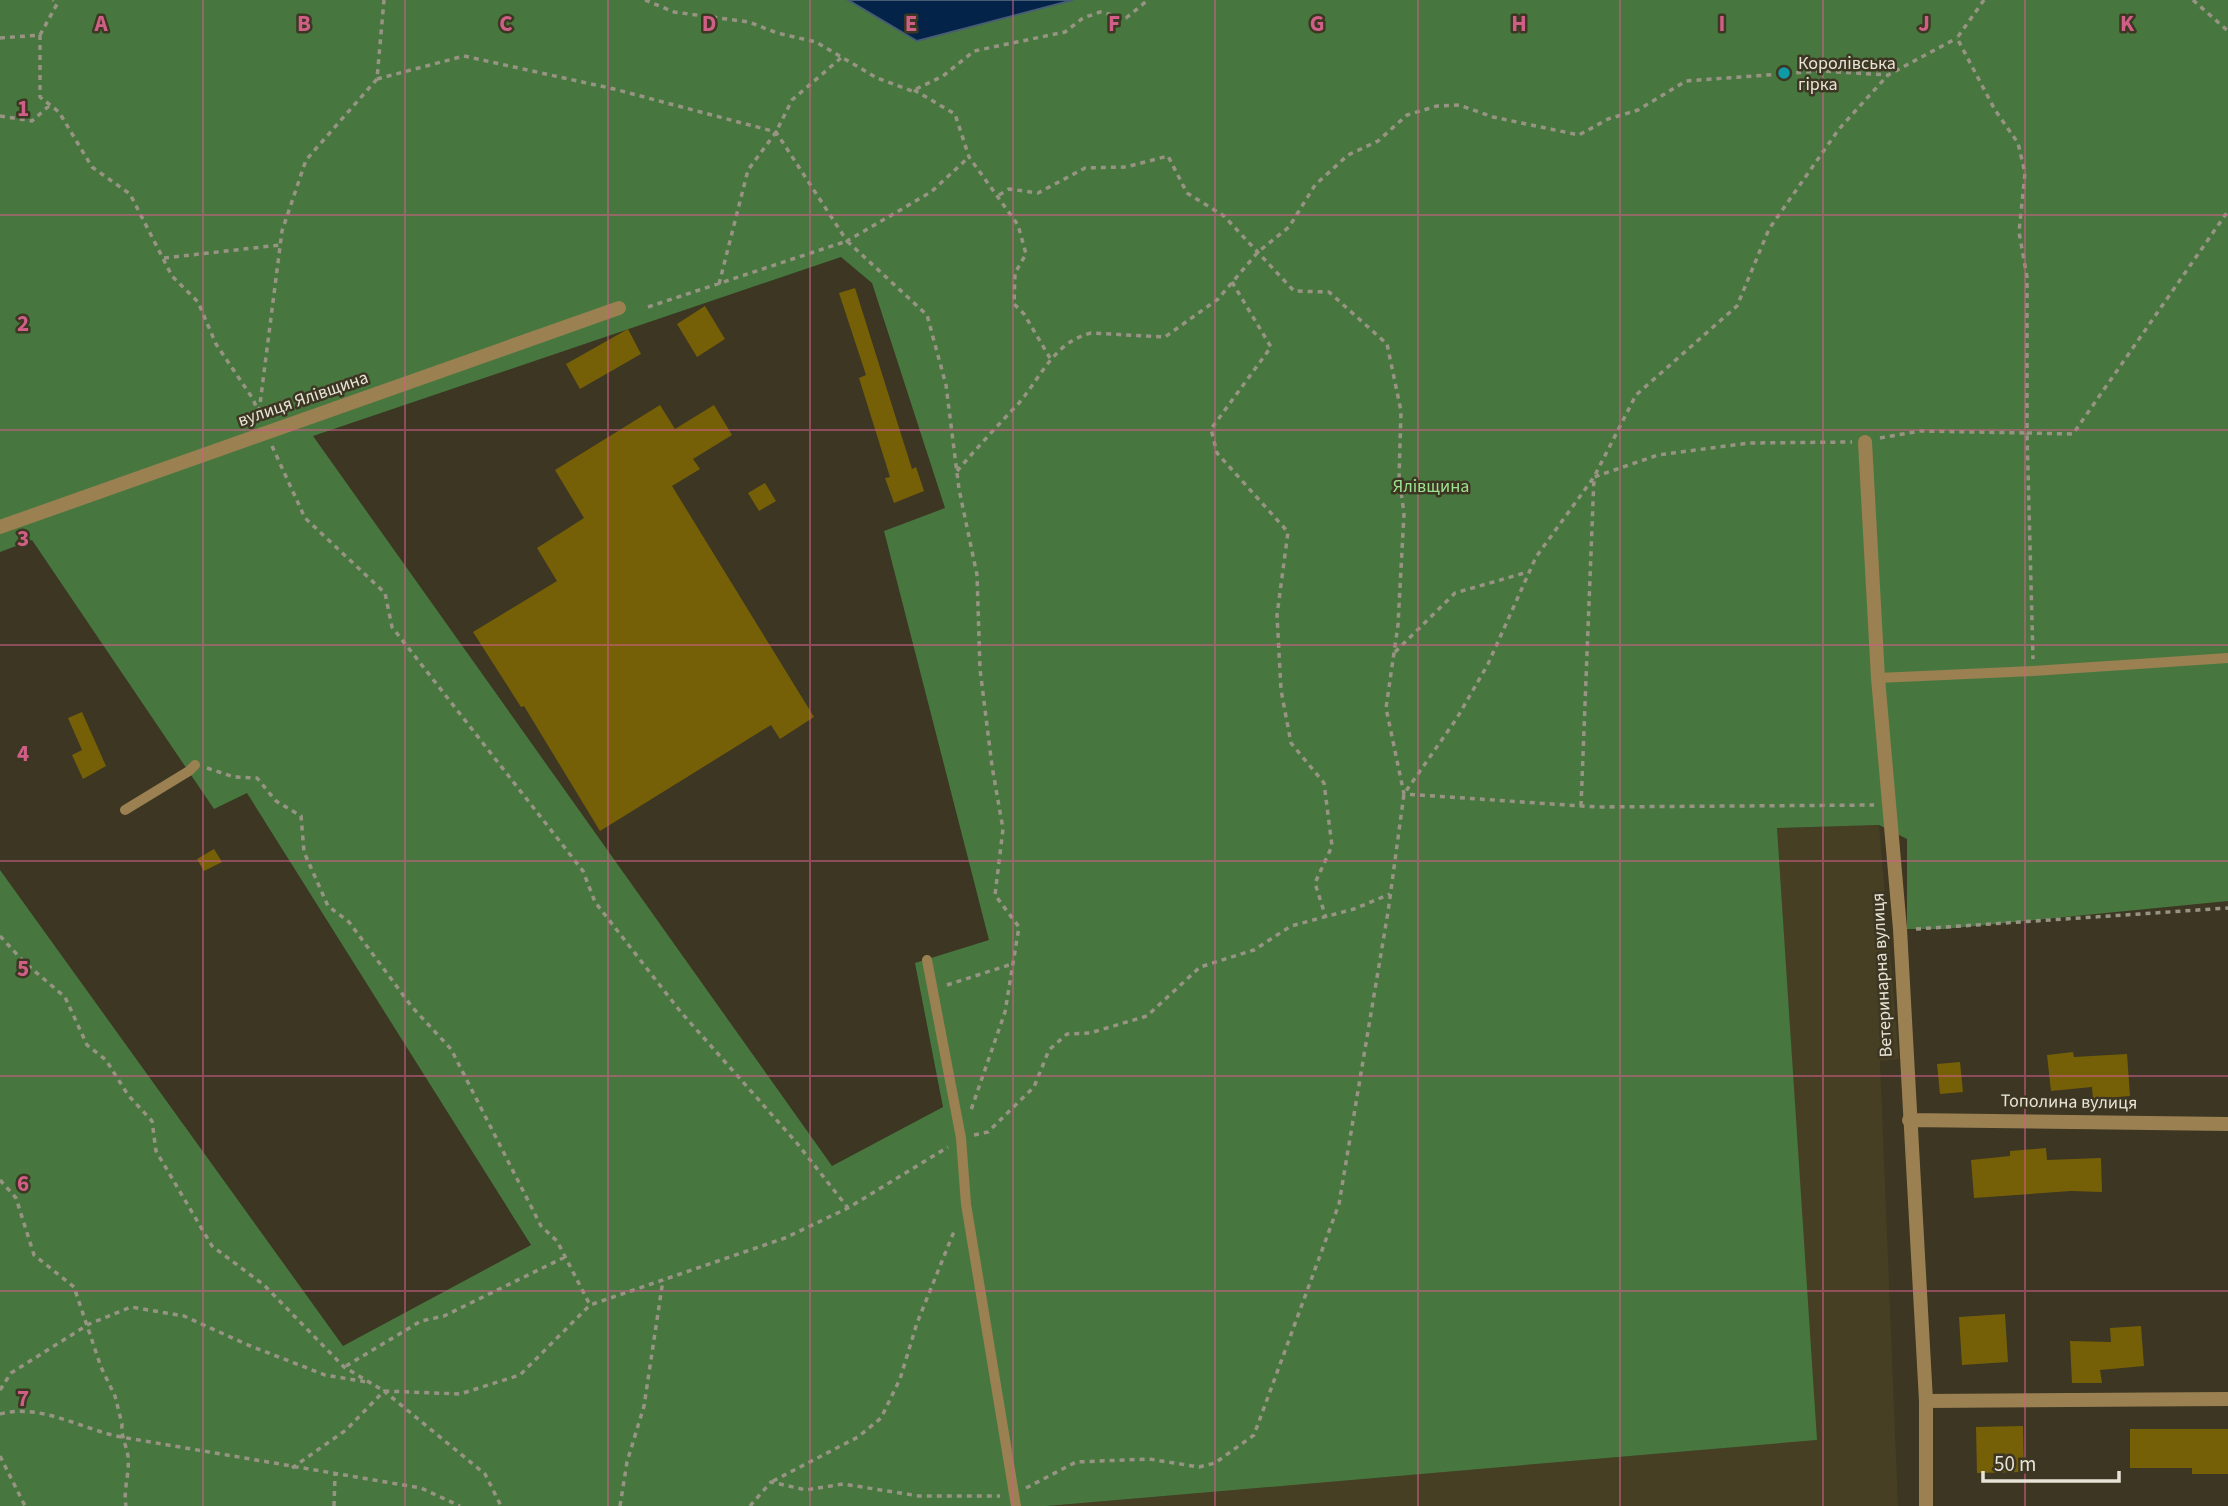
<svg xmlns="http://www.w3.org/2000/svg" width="2228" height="1506" font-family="'Source Sans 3',sans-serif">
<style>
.built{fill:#473f23}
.forest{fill:#47773f;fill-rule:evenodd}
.water{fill:#032349;stroke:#475d74;stroke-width:2}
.building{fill:#766007}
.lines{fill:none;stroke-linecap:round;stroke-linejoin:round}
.path{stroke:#989484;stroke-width:3.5;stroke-dasharray:5 5;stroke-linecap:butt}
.lane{stroke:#9b8052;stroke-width:10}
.street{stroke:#9b8052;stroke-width:14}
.grid{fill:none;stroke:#cf5f86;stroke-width:2;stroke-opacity:0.55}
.culture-dot{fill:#0f9aa8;stroke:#3c3622;stroke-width:2.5}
.labels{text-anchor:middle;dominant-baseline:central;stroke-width:5;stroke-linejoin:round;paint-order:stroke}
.poi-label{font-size:18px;fill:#e7e4d7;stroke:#3c3622;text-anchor:start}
.street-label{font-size:18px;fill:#e7e4d7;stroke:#3c3622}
.park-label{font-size:18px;fill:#9de291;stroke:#3c3622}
.grid-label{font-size:23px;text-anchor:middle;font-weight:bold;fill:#cf5f86;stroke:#3c3622;stroke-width:5;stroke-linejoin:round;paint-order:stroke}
</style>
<rect width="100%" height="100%" fill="#3c3622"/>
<!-- built -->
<path class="built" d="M1879,825L1899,1059L1880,1061L1898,1506H1047L1816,1440L1777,828Z"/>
<!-- forest -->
<path class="forest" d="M0,0H848L918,41L1073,0H2228V901L1944,929H1907V839L1879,825L1777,828L1817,1440L1047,1506H0V870L343,1346L531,1245L247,793L214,809L32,540L0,552ZM841,257L872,283L945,508L884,531L989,940L915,963L943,1107L832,1166L313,436Z"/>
<!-- water -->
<path class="water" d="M848,0H1073L917,41Z"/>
<!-- building -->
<path class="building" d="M855,288L912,469L916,467L924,491L894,503L885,478L890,477L859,378L866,375L839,293Z
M705,306L725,339L697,357L677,324Z
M628,329L641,354L580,389L566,364Z
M660,405L675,429L714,405L732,435L693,459L700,469L672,486L814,717L780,739L771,725L600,831L524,706L521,707L473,632L557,581L537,548L584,518L555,470Z
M765,483L776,501L759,511L748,493Z
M82,712L106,766L83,779L72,755L82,750L68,718Z
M214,849L222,862L204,871L197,859Z
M2073,1052L2074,1057L2127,1054L2130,1096L2093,1099L2092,1087L2051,1091L2047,1055Z
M1960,1062L1963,1092L1940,1094L1937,1064Z
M2046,1148L2047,1160L2101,1158L2102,1192L2071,1191L1974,1198L1971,1160L2010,1156V1151Z
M2005,1314L2008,1362L1962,1365L1959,1317Z
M2141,1326L2144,1366L2100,1370L2102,1383H2072L2070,1341L2111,1342L2110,1328Z
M2023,1426L2024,1472L1977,1473L1976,1427Z
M2130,1429H2228V1474H2192V1468H2130Z"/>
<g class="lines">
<!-- path -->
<path class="path" d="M645,0L674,12L749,22L777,33L816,42L877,78L912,91L943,76L974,51L1065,32L1083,18L1100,12L1126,18L1148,0
M1984,0L1957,38L1995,110L2018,143L2025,173L2019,232L2027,277V433L2073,434L2228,211
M2193,0L2228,31
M40,35V97L59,112L92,167L130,194L172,276L198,302L216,344L253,399L261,419
M0,38L40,35L57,4L53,0
M377,79L464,56L614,89L776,132L847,241L931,192L969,157
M914,90L955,114L969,157L1018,225L1026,254L1015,273L1014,304L1024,314L1050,358
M0,116L32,121L50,105
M999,195L1009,189L1038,193L1085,168L1126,167L1168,156L1187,193L1224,216L1294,291L1329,292L1387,344L1401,411L1399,478L1404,513L1398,625L1386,708L1404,794L1597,807L1874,805
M164,258L280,245
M1232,282L1271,347L1211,429L1217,453L1288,532L1277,615L1281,690L1291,743L1324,783L1332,846L1315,883L1326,918
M719,284L748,170L776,132L792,100L842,57
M648,307L847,241L927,315L946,385L959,489L977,575L980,669L992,766L1003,829L995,895L1019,927L1005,1012L971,1110
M259,412L282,231L306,160L377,79L384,0
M1880,438L1920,431L2027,433L2033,659
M272,446L305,518L385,593L392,627L583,871L595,902L680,1011L796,1142L848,1208
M957,471C977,448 998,425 1019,403C1041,377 1054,342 1091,333L1165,337L1218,299L1258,252L1289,227L1315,185L1348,155L1378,141L1407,115L1437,106L1459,105L1493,117L1579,135L1608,119L1638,110L1686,81L1821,71L1888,75
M1395,652L1455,593L1528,572
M207,768L234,777L257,778L276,801L301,816L304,852L328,906L349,922L412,1007L451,1049L541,1226L557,1241L590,1305L785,1238L848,1208L948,1147
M1581,806L1594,477L1658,455L1749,443L1852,442
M1916,929L2228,908
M0,936L25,963L65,997L87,1045L106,1060L128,1095L152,1121L156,1151L212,1246L264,1285L344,1367L384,1391L460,1394L520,1375L590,1305
M947,985L1012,964
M974,1135L988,1132L1034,1087L1049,1050L1067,1034L1090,1033L1147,1016L1200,967L1254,950L1291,926L1354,909L1390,894
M0,1180L16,1198L34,1255L74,1287L101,1367L115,1396L122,1424C121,1437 126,1444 128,1456C130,1473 123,1489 126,1506
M346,1366L421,1321L444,1316L565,1257
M0,1390L11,1373L89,1324L131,1307L184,1316L248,1345L325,1375L367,1382
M0,1414C41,1403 81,1429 121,1437L421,1488L460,1506
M0,1456L25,1506
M292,1468L346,1430L384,1391L485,1474L501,1506
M773,1481L858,1437L881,1418L900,1379L917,1323L955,1229
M1026,1488L1076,1462L1149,1459L1199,1467L1215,1463L1254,1435L1339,1204L1388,912L1404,794L1457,718L1488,664L1536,557L1594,477L1636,395L1737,306L1769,229L1839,129L1888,75L1957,38
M334,1506L335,1475
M620,1506L627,1462L644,1406L663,1280
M750,1506L771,1482L806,1490L843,1484L919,1496H1000"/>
<!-- lane -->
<path class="lane" d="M1878,678L2033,671L2228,658
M125,810L189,771L195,765
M927,960L961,1138L966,1204L1016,1506"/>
<!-- street -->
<path class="street" d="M1865,442L1878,678L1900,929L1926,1401V1506
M0,527L619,308
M1909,1120L2228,1124
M1926,1401L2228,1399"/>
</g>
<!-- grid -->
<path class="grid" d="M203,0V1506M405,0V1506M608,0V1506M810,0V1506M1013,0V1506M1215,0V1506M1418,0V1506M1620,0V1506M1823,0V1506M2025,0V1506M0,215H2228M0,430H2228M0,645H2228M0,861H2228M0,1076H2228M0,1291H2228"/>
<!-- markers -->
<circle class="culture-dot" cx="1784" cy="73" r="7"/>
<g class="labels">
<!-- poi labels -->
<g class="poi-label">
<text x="1798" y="63">Королівська<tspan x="1798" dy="21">гірка</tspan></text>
</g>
<!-- street labels -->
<g class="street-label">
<text transform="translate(303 399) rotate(-19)">вулиця Ялівщина</text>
<text transform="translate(1882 975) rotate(-93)">Ветеринарна вулиця</text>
<text transform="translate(2069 1102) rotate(1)">Тополина вулиця</text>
</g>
<!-- park labels -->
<g class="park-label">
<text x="1431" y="486">Ялівщина</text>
</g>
</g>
<g class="grid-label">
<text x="101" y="31">A</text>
<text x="304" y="31">B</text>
<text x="506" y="31">C</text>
<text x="709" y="31">D</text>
<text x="911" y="31">E</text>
<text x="1114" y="31">F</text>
<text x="1317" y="31">G</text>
<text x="1519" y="31">H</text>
<text x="1722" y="31">I</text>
<text x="1924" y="31">J</text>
<text x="2127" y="31">K</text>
<text x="23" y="116">1</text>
<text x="23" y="331">2</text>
<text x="23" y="546">3</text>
<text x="23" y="761">4</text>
<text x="23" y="976">5</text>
<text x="23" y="1191">6</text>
<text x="23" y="1406">7</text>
</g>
<!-- scale -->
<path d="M1983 1471v10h136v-10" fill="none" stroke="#e7e4d7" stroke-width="3.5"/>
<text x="1994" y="1471" font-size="21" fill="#e7e4d7" stroke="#3c3622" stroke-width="5" paint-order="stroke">50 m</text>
</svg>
